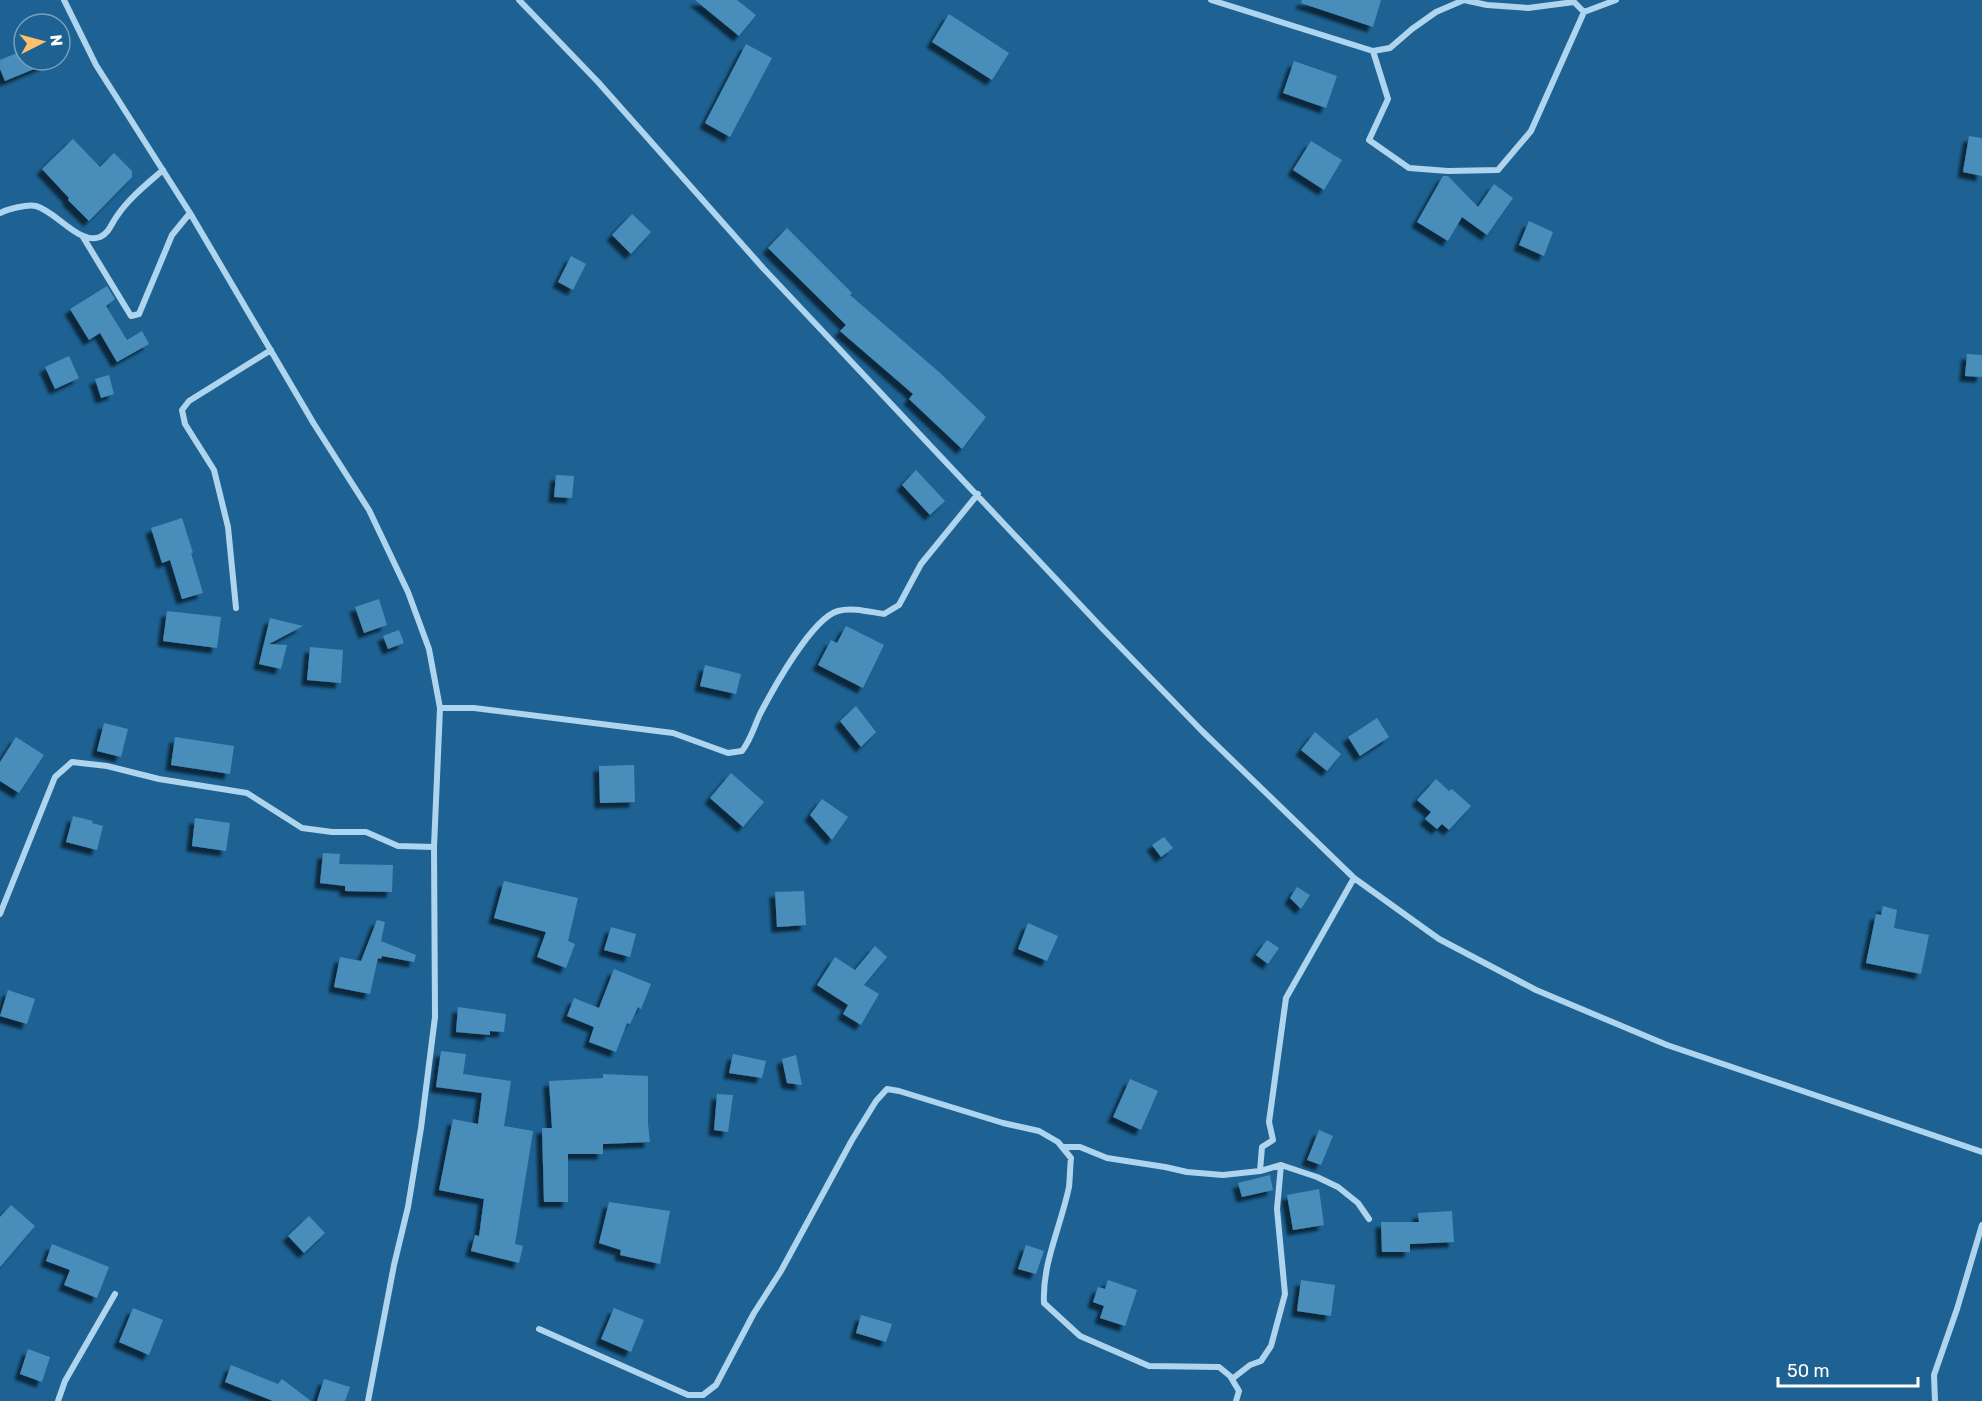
<svg xmlns="http://www.w3.org/2000/svg" width="1982" height="1401" font-family="Rubik,sans-serif">
<style>
.building{fill:#4a8dbb;filter:url(#shadow)}
.lines{fill:none;stroke-linecap:round;stroke-linejoin:round}
.street{stroke:#afd5ee;stroke-width:6}
</style>
<defs>
<filter id="shadow"><feDropShadow dx="-5.5" dy="5.5" stdDeviation="1.5" flood-color="#0009"/></filter>
</defs>
<rect width="100%" height="100%" fill="#1d6293"/>
<!-- building -->
<path class="building" d="M695,0H737L756,15L739,36Z
M1302,0H1381L1373,27L1301,3Z
M949,14L1009,53L992,80L932,42Z
M746,44L772,58L730,137L705,123Z
M24,50V60H56L5,81L0,69V60Z
M1294,61L1337,76L1326,108L1283,93Z
M1969,136L1982,138V176L1963,172Z
M73,139L100,167L114,153L132,171V177L89,221L68,200L69,198L42,169Z
M1311,141L1342,160L1324,190L1293,170Z
M1443,176H1448L1478,207L1494,184L1513,198L1487,235L1462,217L1448,241L1417,222Z
M632,214L651,232L631,254L612,235Z
M1529,221L1553,232L1544,256L1519,245Z
M787,228L852,293L850,295L939,372L986,417L962,449L909,399L913,394L840,331L846,325L768,248Z
M571,256L586,264L573,290L558,282Z
M107,286L115,299L106,306L127,340L142,331L149,344L117,362L100,333L89,340L70,309Z
M1967,354L1982,355V377L1965,376Z
M69,356L79,378L55,389L45,367Z
M109,375L114,394L101,398L95,379Z
M916,470L945,501L930,515L902,485Z
M556,475L574,476L572,498L554,497Z
M182,518L193,553H191L203,593L182,599L170,560L162,563L151,528Z
M379,599L387,625L364,633L355,607Z
M167,611L221,617L217,648L163,641Z
M270,618L303,626L269,644L287,645L281,669L259,664Z
M846,626L884,645L863,688L818,665L831,640L837,643Z
M399,630L404,643L388,649L383,636Z
M310,647L343,650L341,683L307,680Z
M705,665L741,674L736,694L700,686Z
M856,706L876,732L861,747L840,721Z
M1377,718L1389,737L1360,756L1348,737Z
M104,723L128,729L121,757L97,751Z
M1315,732L1341,754L1327,771L1301,750Z
M16,737L44,755L19,793L0,781V762Z
M175,737L234,746L230,774L171,765Z
M634,765L635,802L600,803L599,766Z
M731,773L764,802L743,827L710,798Z
M1436,779L1449,791L1452,789L1471,806L1449,830L1442,824L1437,829L1425,819L1431,812L1417,800Z
M822,799L848,817L832,840L810,815Z
M73,816L93,821L92,823L103,826L97,850L66,842Z
M195,818L230,823L226,851L192,846Z
M1164,837L1173,848L1161,857L1152,845Z
M323,853L340,854L339,864L393,865L392,892L345,891V886L320,883Z
M504,881L578,898L568,941L575,944L566,968L537,957L546,932L494,918Z
M1297,887L1310,895L1301,909L1290,898Z
M804,891L806,925L777,927L775,892Z
M1883,906L1897,910L1894,928L1929,935L1921,974L1866,963L1876,914L1881,915Z
M377,920L385,922L381,941L416,955L414,962L382,956L381,959L378,958L370,994L334,987L340,957L361,961Z
M1028,923L1058,936L1047,961L1018,949Z
M611,927L636,934L630,957L604,950Z
M1267,940L1279,948L1268,964L1256,955Z
M875,946L887,957L864,985L879,994L861,1025L843,1014L848,1005L817,985L835,957L855,970Z
M614,969L651,984L641,1009L638,1007L630,1024L627,1023L616,1052L589,1042L594,1027L567,1016L574,998L599,1008Z
M8,990L35,999L27,1024L0,1016Z
M458,1007L506,1014L504,1032L490,1031V1035L456,1032Z
M441,1051L466,1054L463,1074L511,1081L504,1126L533,1131L515,1244L523,1246L519,1263L471,1251L475,1235L479,1236L484,1199L439,1190L453,1119L478,1124L482,1093L436,1087Z
M733,1054L766,1061L762,1078L729,1073Z
M796,1055L802,1085L787,1083L782,1059Z
M603,1074L648,1076V1124L650,1142L603,1144V1154H568V1202H544L542,1128H552L549,1081L603,1078Z
M1130,1079L1158,1091L1141,1130L1113,1117Z
M717,1094L733,1095L728,1132L714,1130Z
M1319,1130L1333,1136L1321,1165L1307,1160Z
M1270,1175L1273,1190L1242,1197L1238,1183Z
M1319,1189L1324,1225L1293,1230L1287,1195Z
M609,1202L670,1211L660,1264L620,1255L621,1250L599,1243Z
M11,1205L35,1226L0,1267V1217Z
M1452,1211L1454,1242L1410,1244V1252H1382L1381,1222H1419L1418,1213Z
M309,1216L325,1233L304,1253L288,1236Z
M52,1244L109,1267L97,1298L64,1285L70,1270L46,1261Z
M1026,1245L1044,1251L1036,1274L1018,1269Z
M1108,1280L1137,1290L1125,1326L1100,1318L1104,1306L1093,1302L1098,1287L1105,1289Z
M1301,1280L1335,1285L1331,1316L1297,1311Z
M133,1308L163,1320L149,1355L119,1342Z
M614,1308L644,1320L631,1352L601,1339Z
M861,1315L892,1324L886,1342L856,1333Z
M28,1349L50,1357L42,1382L20,1374Z
M231,1365L278,1384L282,1379L311,1401H273L225,1382Z
M324,1379L350,1387L345,1401H317Z"/>
<g class="lines">
<!-- street -->
<path class="street" d="M64,0L96,65L190,213L314,424L369,510L408,592L429,649L440,708L434,847L435,1017L421,1128L408,1207L394,1265L368,1401
M519,0L598,82L763,268L1102,628L1202,731L1354,878L1439,939L1536,990L1667,1045L1982,1152
M1211,0L1373,51L1388,99L1369,140L1409,168L1448,171L1498,170L1531,131L1584,12L1616,0
M1373,51L1390,48L1412,29L1436,12L1464,0L1487,5L1528,8L1574,2L1584,12
M0,213C8,209 27,204 36,206C57,212 79,245 100,237C110,232 111,224 117,216C129,198 147,184 163,170
M83,237L131,316L139,314L172,235L190,213
M236,608L228,527L214,470L185,424L182,410L189,401L271,350
M440,708H474L673,733L728,753L742,751C751,739 754,727 760,714C773,689 812,618 838,611C852,607 870,612 884,614L899,605L921,564L978,494
M0,914L55,777L72,762L107,766L159,779L247,793L302,828L332,832H366L398,846L434,847
M1062,1147H1080L1107,1158L1165,1167L1187,1172L1223,1175L1260,1171L1262,1147L1273,1140L1269,1122L1286,998L1354,878
M1260,1171L1281,1165L1317,1177L1338,1187L1358,1203L1369,1219
M539,1329L688,1395H703L716,1385L754,1313L781,1271L852,1140L876,1101L887,1089L899,1091L1003,1123L1039,1131L1058,1142L1071,1158C1070,1167 1070,1178 1069,1187C1061,1226 1042,1263 1044,1303L1080,1336L1149,1366L1219,1367L1230,1376L1239,1391L1236,1401
M1232,1379L1250,1365L1261,1361L1271,1346L1285,1294L1277,1209L1281,1165
M58,1401L65,1381L115,1294
M1935,1401L1934,1375L1957,1309L1982,1225"/>
</g>
<!-- north arrow -->
<g transform="translate(42 42) rotate(84)"><circle r="28" fill="#1d6293" stroke="#77a1be" stroke-width="1.5"/>
<path d="M0-4.5L10 22L0 15L-10 22Z" fill="#fdbe6e"/>
<text y="-9" font-size="16" font-weight="bold" text-anchor="middle" fill="#ffffff">N</text>
</g>
<!-- scale -->
<path d="M1778 1377v9h140v-9" fill="none" stroke="#ffffff" stroke-width="3"/>
<text x="1787" y="1377" font-size="18" fill="#ffffff" stroke="#1d6293" stroke-width="4.5" paint-order="stroke">50 m</text>
</svg>
